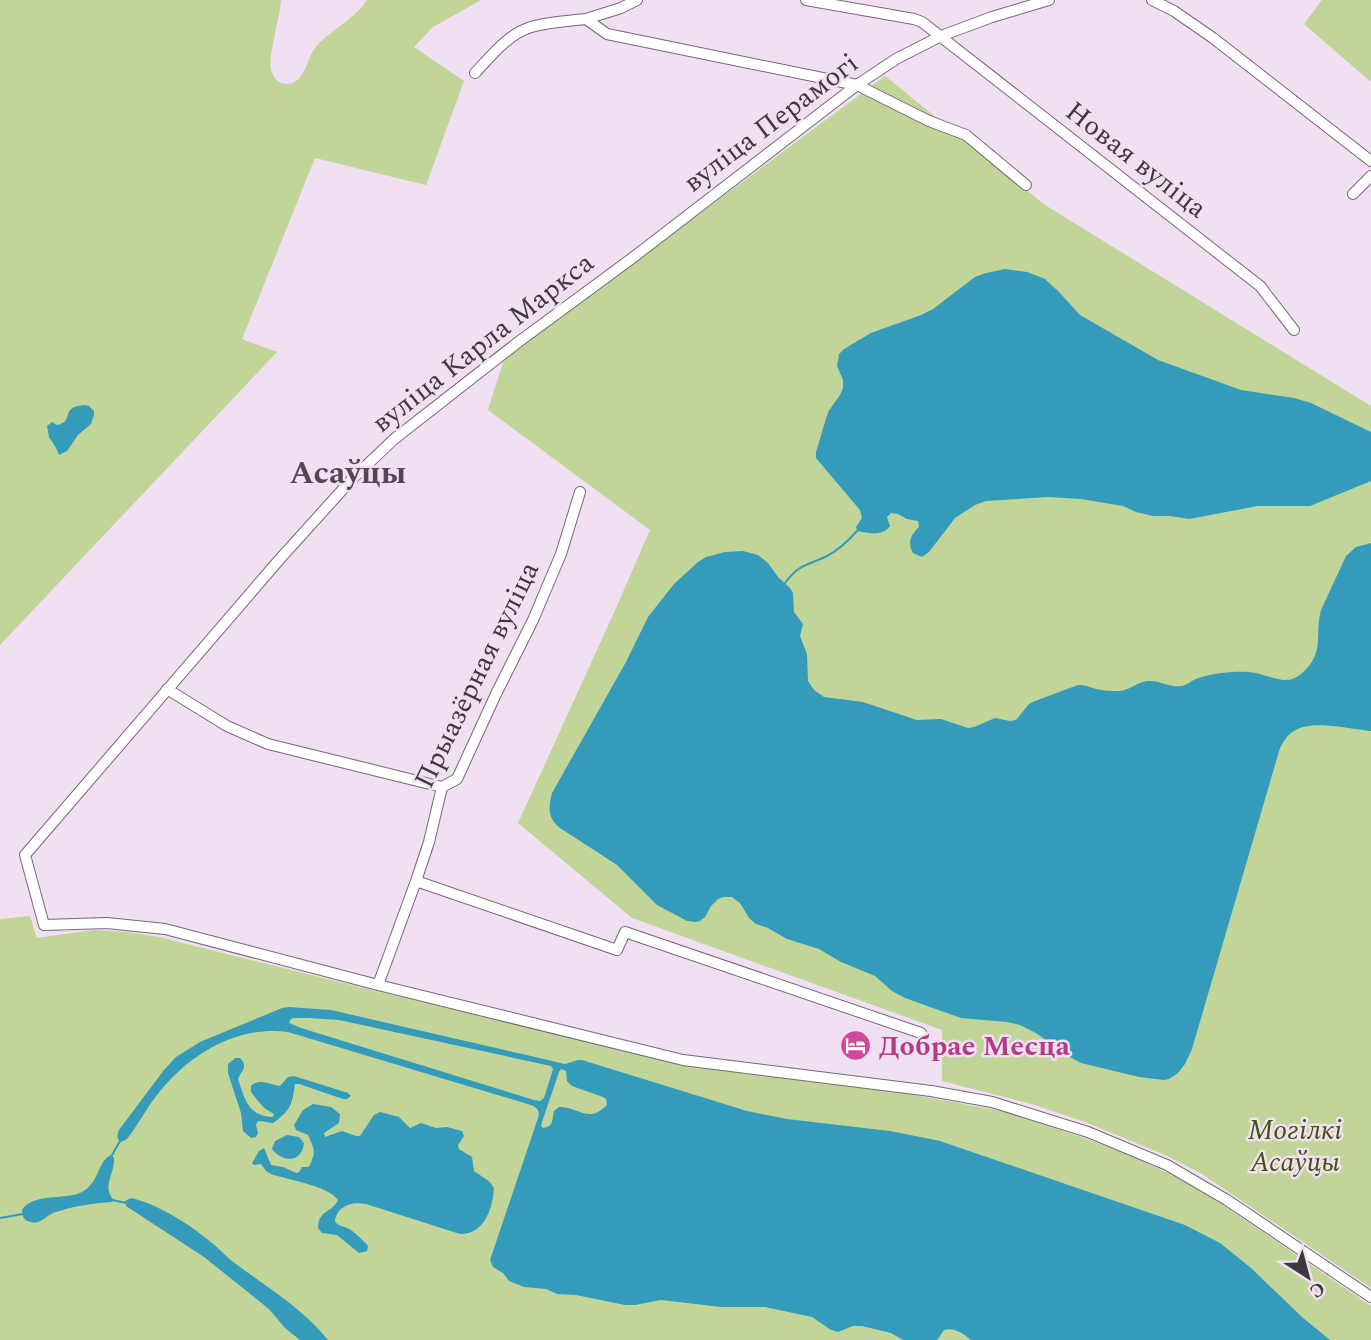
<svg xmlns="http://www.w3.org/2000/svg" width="1371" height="1340" font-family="Spectral,serif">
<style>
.green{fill:#c1d599}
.water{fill:#349bbb;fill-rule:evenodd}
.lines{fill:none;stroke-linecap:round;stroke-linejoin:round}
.stream{stroke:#349bbb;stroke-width:2}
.minor-casing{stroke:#786778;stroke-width:12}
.minor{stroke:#fff;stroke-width:10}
.labels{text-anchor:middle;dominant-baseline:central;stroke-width:5;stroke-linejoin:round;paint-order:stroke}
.street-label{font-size:28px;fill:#403840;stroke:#f1dff2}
.hotel-label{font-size:28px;font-weight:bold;fill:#b23c85;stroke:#f1dff2;text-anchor:start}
.park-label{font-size:28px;font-style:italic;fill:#42530a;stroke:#f1dff2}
.quarter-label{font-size:32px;font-weight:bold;fill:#554656;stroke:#f1dff2}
</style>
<rect width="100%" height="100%" fill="#f1dff2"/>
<!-- green -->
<path class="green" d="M0,0H281C280,17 268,56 271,70C273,75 275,81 281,83C286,85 292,84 296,81C307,73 307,58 315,48C330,30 354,20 367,0H481L433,27L414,47L464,81L426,185L315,158L242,339L277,352L0,645Z
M1322,0H1371V82L1304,24Z
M885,76L1045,205L1371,406V1288L1202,1174L1165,1155L1085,1122L1035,1105L942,1081V1030L632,918L518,823L613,615L650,530L488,410L504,359Z
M30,916L37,938L93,930L127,932L159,937L376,991L680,1063L909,1094L1007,1112L1035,1121L1098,1143L1138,1159L1178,1178L1220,1203L1371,1306V1340H0V919Z"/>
<!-- water -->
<path class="water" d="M1005,269L1027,272L1045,279L1059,292L1080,315L1158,360L1241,390L1294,398L1311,403L1371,432V481L1310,506H1258L1189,519L1170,516H1153L1136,512L1123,506L1081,499L1048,497L986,501L975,505L955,518L929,552L922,557L913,553C907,542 911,535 919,527L918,521L907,519L898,514L891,513L887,517L890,526C882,537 869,533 857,531L856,527L862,518L860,510L816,458V452L828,412L840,395L843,388V380L837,366L839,354L844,349L871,333L921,315L933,309L975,277L986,273Z
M84,405L89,406L94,411V415L91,424L78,435L67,451L59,455L55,446L49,437L47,426L52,422L57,425C76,421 58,408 84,405Z
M1371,543V731C1350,729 1312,719 1294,731C1287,735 1284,741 1280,748L1192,1049L1185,1064L1178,1073L1169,1079L1164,1080L1139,1077L1081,1063L1068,1056L1036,1033L1020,1025L1007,1022L961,1018L905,998L892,991L875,976L841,962L819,949L787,939L768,928L756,924L749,918L740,903L732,897H723L718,899L711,906L705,917L700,921L696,922L687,921L657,905L617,865L560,828C548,819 548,807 552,793L626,662L648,617L674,584L698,562L706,557L725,552L743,551L758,555L768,563L778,577L790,588L793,593L794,612L803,624L800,636L807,654L808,681L814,690L824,697L863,702L917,720L941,719L968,728L974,727L995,718L1010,721L1016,720L1029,704L1035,701L1078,685C1084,685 1087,686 1093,688C1101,691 1112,691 1120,691C1131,690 1139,680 1150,681C1161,681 1171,688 1182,686C1187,685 1191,681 1196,679C1211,673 1233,671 1249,672C1267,673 1285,688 1301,674C1326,653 1314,636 1321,610L1346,556L1356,547Z
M289,1007L331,1010L565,1064L578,1060H582L747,1111L787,1119L890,1131L940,1141L1185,1225L1220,1243L1251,1268L1302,1317L1330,1340H971C963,1333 954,1327 944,1330L937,1340H903L891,1333L862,1326H853L838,1332L831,1330L812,1317L765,1307H721L661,1300L635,1305H625L576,1295L557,1294L546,1289L524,1287L509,1281L503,1273L493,1267L490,1260L538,1118C540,1111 538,1108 531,1105L288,1032C236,1025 188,1055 157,1095C146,1109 138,1125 127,1139L121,1142C116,1139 117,1135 119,1130L164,1070L176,1057L200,1042L282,1008ZM294,1018H309L339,1020L551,1066L553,1069L544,1098L540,1101L534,1100L301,1028L289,1023L291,1019ZM561,1069L566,1071L567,1081L572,1086L603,1097L606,1099L607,1105C589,1124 579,1107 559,1107L554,1111C552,1119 554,1127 543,1128L541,1126L542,1122L559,1072Z
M235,1058H240C249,1067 241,1071 238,1079C245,1101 249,1116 273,1117L274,1114C261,1107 260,1103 251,1092V1086C259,1078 269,1084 280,1086L288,1077L294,1076L348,1093L351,1096L347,1099H343L299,1084H295C292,1105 291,1110 273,1123L260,1121L257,1122L256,1125L258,1133L256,1137L251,1138L243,1131L241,1113L228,1073V1064Z
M313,1104L331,1107L340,1114L339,1123L324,1133L325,1137L342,1131L356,1136H360L374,1115L380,1112L399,1117L410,1128L421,1123L436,1128L447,1127L462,1131L464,1136L458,1145L459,1149L472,1157L474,1171L490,1182L494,1188C493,1208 484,1235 460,1234L366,1204C352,1201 336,1206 335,1222C340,1227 345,1226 351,1230C355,1233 366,1243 368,1246L367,1251L359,1253L337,1235L322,1233L318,1228C318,1210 332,1213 338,1200C327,1185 288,1180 271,1174L266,1171L261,1164L254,1165L252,1163L259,1151L264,1148L271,1165L283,1167L296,1173L299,1172L302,1167H309C316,1152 315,1150 308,1135L296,1130L294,1125L303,1110Z
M287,1135L299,1137L304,1143C302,1163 283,1163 272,1149L275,1141Z
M111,1155L114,1158C115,1174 101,1187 114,1200L112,1202C94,1203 74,1206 56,1212C47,1214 41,1225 31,1222C24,1221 22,1216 22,1210C33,1193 62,1200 80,1193C100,1184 97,1161 111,1155Z
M131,1198C158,1204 191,1225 212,1243C220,1249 227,1258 236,1264C268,1288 303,1309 328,1340H300L285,1328L269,1309L204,1257L126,1206L125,1201Z"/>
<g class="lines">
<!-- stream -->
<path class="stream" d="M785,583C800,563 807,566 827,556C839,550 848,541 857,531
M111,1157L120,1141
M112,1200L127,1203
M0,1218L23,1214"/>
<defs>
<path id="minor" d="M806,0L914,19L922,22L1260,286L1294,330
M1049,0L992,17L941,36L896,59L857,85L635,256L517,343L393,440L353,478L279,560L25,855L44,925L107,923L165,929L378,985L683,1060L931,1091L992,1102L1088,1132L1167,1165L1227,1200L1371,1297
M1152,0L1174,11L1213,38L1371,161
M586,19L621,8L637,0
M475,73C491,56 508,34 531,27C548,22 568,21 586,19L607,34L857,85L929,121L966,135L1026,185
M1353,194L1371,176
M580,492L561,554L533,620L496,694L457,779L442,787L429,842L416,881L617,950L625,932L921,1033
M167,689L227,726L268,744L442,787
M378,985L416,881"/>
</defs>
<!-- minor casing -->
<use href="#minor" class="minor-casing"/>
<!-- minor -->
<use href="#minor" class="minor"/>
</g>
<!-- icons -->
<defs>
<symbol id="hotel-disc" viewBox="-11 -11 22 22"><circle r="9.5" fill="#d1479c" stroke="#f1dff2"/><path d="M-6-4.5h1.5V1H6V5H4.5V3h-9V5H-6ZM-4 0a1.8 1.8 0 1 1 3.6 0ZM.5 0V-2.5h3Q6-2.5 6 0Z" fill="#fff"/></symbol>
</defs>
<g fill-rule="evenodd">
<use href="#hotel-disc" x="838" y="1028" width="35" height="35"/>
</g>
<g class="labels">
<!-- street labels -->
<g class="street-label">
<text transform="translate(771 123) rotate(-37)">вуліца Перамогі</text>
<text transform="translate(1136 160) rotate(38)">Новая вуліца</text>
<text transform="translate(483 343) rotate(-38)">вуліца Карла Маркса</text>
<text transform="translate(477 675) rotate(-64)">Прыазёрная вуліца</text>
</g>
<!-- hotel labels -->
<g class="hotel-label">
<text x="879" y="1046">Добрае Месца</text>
</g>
<!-- park labels -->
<g class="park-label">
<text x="1295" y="1130">Могілкі<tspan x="1295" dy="32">Асаўцы</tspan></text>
</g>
<!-- quarter labels -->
<g class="quarter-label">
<text x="348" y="473">Асаўцы</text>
</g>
</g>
<!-- north arrow -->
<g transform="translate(1308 1277) rotate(144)" stroke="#f1dff2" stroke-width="5" paint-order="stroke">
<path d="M0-5L12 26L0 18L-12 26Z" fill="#403840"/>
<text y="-10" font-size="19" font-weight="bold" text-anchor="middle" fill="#403840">С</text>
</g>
</svg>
